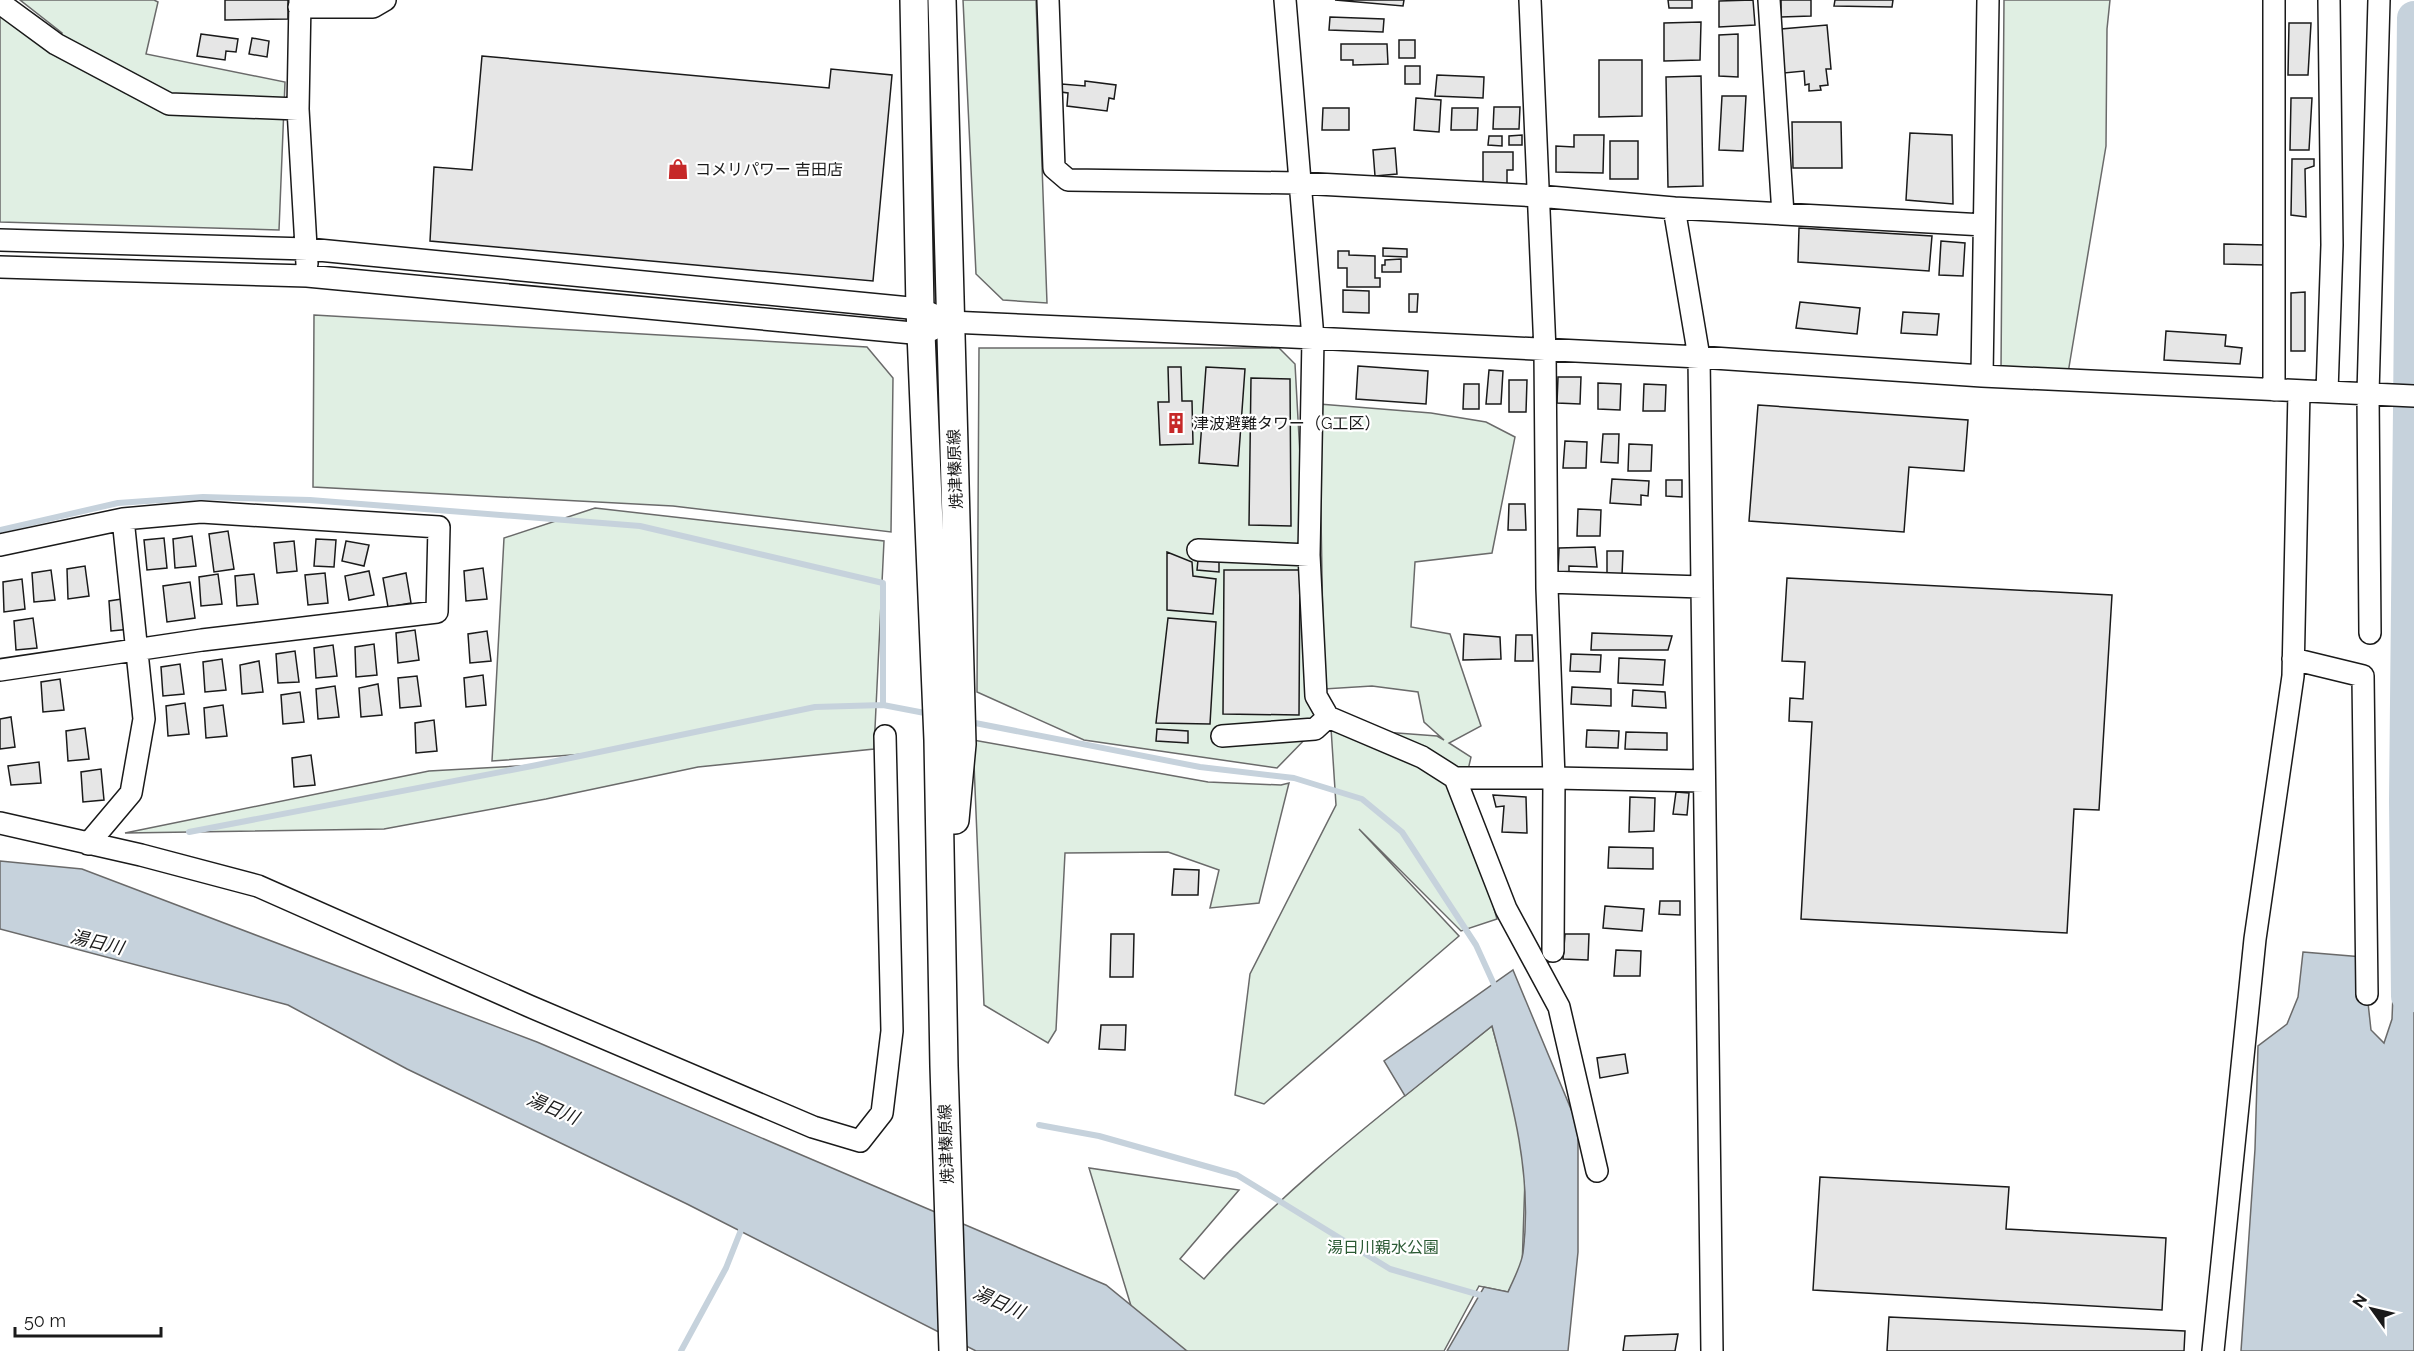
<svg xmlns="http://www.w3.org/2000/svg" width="2414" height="1351" font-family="Raleway,'Noto Sans JP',sans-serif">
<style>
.green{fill:#e0efe3;stroke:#6a6a6a;stroke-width:1.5}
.water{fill:#c6d2dc;stroke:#6a6a6a;stroke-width:1.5}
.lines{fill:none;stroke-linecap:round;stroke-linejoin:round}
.stream{stroke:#c6d2dc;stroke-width:6}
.river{stroke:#c6d2dc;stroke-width:34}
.building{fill:#e6e6e6;stroke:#1a1a1a;stroke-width:1.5}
.minor-casing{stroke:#1a1a1a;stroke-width:24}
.major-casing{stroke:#1a1a1a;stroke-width:30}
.minor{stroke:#fff;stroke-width:21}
.major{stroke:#fff;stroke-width:27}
.labels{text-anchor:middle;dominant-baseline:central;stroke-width:4.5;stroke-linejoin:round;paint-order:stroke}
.poi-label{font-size:16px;fill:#1a1a1a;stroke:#fff;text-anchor:start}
.street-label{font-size:16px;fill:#1a1a1a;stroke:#fff}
.park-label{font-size:16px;fill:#2b5a34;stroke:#fff}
.water-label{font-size:18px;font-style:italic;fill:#1a1a1a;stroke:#fff}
</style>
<rect width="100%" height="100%" fill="#fff"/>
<!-- green -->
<path class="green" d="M0,0L60,37L62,33L20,0H154L158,2L146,54L285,82L279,230L0,222Z
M963,0H1036L1047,303L1003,300L976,274Z
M2004,0H2110L2107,29L2106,146L2068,373L2001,369Z
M314,315L867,347L893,378L891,532L673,506L313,487Z
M979,348H1279L1295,364L1315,729L1277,768L1084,740L977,692Z
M1319,404L1431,413L1486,422L1515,437L1492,553L1415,562L1411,627L1450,634L1481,726L1449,743L1471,757L1462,796L1497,919L1461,931L1359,829L1459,936L1264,1104L1235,1095L1250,974L1336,805L1331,728L1437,736L1444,740L1424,722L1418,692L1372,686L1324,689Z
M595,508L884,541L874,749L698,767L546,799L384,829L125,833L429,771L537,765L598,753L492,761L504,538Z
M973,740L1208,782L1281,785L1289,783L1259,903L1210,908L1219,870L1168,852L1065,853L1056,1030L1048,1043L984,1005Z
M1492,1026L1526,1148L1522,1269L1508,1292L1479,1286L1444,1351H1176L1135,1319L1089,1168L1239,1190L1180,1259L1204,1279C1288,1183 1393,1106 1492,1026Z"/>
<!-- water -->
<path class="water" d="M0,861L82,869L537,1042L1106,1285L1187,1351H976L687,1204L407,1069L288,1005L0,929Z
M2303,952L2363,957L2371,1030L2384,1043L2392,1019L2393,994L2414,999V1351H2241L2255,1149L2258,1046L2287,1024L2298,997Z
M1513,970L1578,1126V1252L1568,1351H1447L1484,1287L1508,1292C1513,1280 1521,1266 1523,1253C1533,1176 1512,1100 1492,1026L1405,1096L1384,1061Z"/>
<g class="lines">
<!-- stream -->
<path class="stream" d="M0,530L118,503L203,497L310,500L640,526L883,583V705
M970,722L1200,767L1294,778L1362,799L1402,832L1476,945L1497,991
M189,832L537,765L815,707L883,705L930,714
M1039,1125L1099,1136L1237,1175L1390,1269L1487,1297
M681,1351L726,1268L743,1225"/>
<!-- river -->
<path class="river" d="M2408,996L2406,800L2414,18"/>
</g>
<!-- building -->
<path class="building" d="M225,0H288V19L225,20Z
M1335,0H1404L1403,6Z
M1668,0H1692V8H1669Z
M1753,0L1755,25L1719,27V1Z
M1781,0H1811V16L1781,17Z
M1835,0H1893L1892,7L1834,6Z
M1330,17L1384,19L1383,32L1329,30Z
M1701,22L1700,60L1664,61V23Z
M2289,23H2311L2308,75H2288Z
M1827,25L1831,69H1826L1828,85L1820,86L1821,90L1809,91V84L1805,85L1804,71L1784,73L1781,29Z
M201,34L238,39L236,52L226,51L225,60L197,56Z
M1738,34V77L1719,76V35Z
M252,38L269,41L267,57L249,54Z
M1399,40H1415V58H1399Z
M1341,44H1387L1388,64L1353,65V60H1341Z
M482,56L829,88L831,69L892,75L873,281L430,241L434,167L472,170Z
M1599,60H1642V116L1599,117Z
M1405,66H1420V84H1405Z
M1437,75L1484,77L1483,98L1435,96Z
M1701,76L1703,186L1668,187L1666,77Z
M1085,81L1116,85L1114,99L1109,98L1107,111L1067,106L1068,93L1061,92L1062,84L1085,86Z
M1722,96H1746L1743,151L1719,150Z
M1416,98L1441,100L1439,132L1414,130Z
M2291,98H2312L2309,150H2290Z
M1494,107H1520L1519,129H1493Z
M1323,108H1349V130H1322Z
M1452,108H1478L1477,130H1451Z
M1792,122H1841L1842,168H1793Z
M1910,133L1952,135L1953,204L1906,200Z
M1522,135V145H1509V136Z
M1574,135H1604L1603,173L1556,172V146L1574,147Z
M1489,136H1502V146L1488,145Z
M1610,141H1638V179H1610Z
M1395,148L1397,174L1375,176L1373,150Z
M1483,152H1513V170H1507V185H1483Z
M2292,159H2314V166L2305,169L2306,217L2291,215Z
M1799,228L1932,236L1929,271L1798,262Z
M1941,241L1965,243L1963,276L1939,275Z
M2224,244L2266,245V265L2224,264Z
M1383,248L1407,249V257L1383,256Z
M1338,251H1349V255L1375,256V278H1380V287H1347V268H1338Z
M1401,259V272H1382V265H1385V260Z
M1343,290L1369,291V313L1343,312Z
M2305,292V351H2291V293Z
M1409,294H1418L1417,312H1409Z
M1800,302L1860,308L1857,334L1796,328Z
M1903,312L1939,314L1937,335L1901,333Z
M2166,331L2226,335L2225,346L2242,348L2240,364L2164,360Z
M1358,366L1428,371L1426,404L1356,399Z
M1168,367H1181L1182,401H1192L1193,444L1160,445L1158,402H1169Z
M1206,367L1245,369L1238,466L1199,463Z
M1489,370L1503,371L1501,404H1486Z
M1558,377H1581L1580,404L1557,403Z
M1251,378L1290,379L1291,526L1249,525Z
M1509,380H1527L1526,412H1509Z
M1598,383L1621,384L1620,410L1598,409Z
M1464,384H1479V409H1463Z
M1644,384L1666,385L1665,411H1643Z
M1758,405L1968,420L1964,471L1909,467L1904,532L1749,521Z
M1603,434H1619L1618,463L1601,462Z
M1565,441L1587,442L1586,468H1563Z
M1629,444L1652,445L1651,471H1628Z
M1612,479L1649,481L1648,496L1641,495V505L1610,503Z
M1666,480H1682V497L1666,496Z
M1509,504H1525L1526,530H1508Z
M1578,509L1601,510L1600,536H1577Z
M228,531L234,569L214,572L209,534Z
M192,536L196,566L175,568L173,539Z
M164,538L167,568L147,570L144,540Z
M316,539L336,540L334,567L314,566Z
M294,541L297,571L277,573L274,543Z
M346,541L369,545L364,566L342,561Z
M1595,547L1597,567L1569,566V574L1558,573L1559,548Z
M1607,551H1623L1622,575H1607Z
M1167,552L1192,562L1193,576L1216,579L1213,614L1167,610Z
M1198,560L1219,562V572L1197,570Z
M85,566L89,596L68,599L67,569Z
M483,568L487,599L466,601L464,571Z
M51,570L55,600L34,602L32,573Z
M1224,570H1300L1299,715L1223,714Z
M369,571L374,595L349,600L345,576Z
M325,573L328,603L308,605L305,575Z
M406,573L411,603L388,607L383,578Z
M218,574L222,604L201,606L199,577Z
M254,574L258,604L237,606L235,576Z
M1787,578L2112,595L2099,810L2074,809L2067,933L1801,919L1812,722L1789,721L1790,698L1803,699L1805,662L1782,661Z
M22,579L25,609L4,612L3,582Z
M190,582L195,618L167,622L163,586Z
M128,598L131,629L111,631L109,601Z
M33,618L37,648L16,650L14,621Z
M1168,618L1216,622L1210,724L1156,723Z
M415,630L419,660L398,663L396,633Z
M487,631L491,661L470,663L468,634Z
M1592,633L1672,636L1668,650H1591Z
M1464,634L1500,637L1501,659L1463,660Z
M1516,635H1532L1533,661H1515Z
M374,644L377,675L356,677L355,647Z
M333,645L337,676L316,678L314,648Z
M295,651L299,682L278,683L276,654Z
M1571,654L1601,655L1600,672L1570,671Z
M1619,658L1665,660L1663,685L1618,683Z
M222,659L226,690L205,692L203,662Z
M259,661L263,692L242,694L240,665Z
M180,664L184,694L163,696L161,667Z
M483,675L486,705L466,707L464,678Z
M417,676L421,706L400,708L398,678Z
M60,679L64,710L43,712L41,682Z
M378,684L382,715L361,717L359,688Z
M335,686L339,717L318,719L316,689Z
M1572,687L1611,689V706L1571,704Z
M1633,690L1665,692L1666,708L1632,706Z
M300,692L304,722L283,724L281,695Z
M185,703L189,734L168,736L166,706Z
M223,705L227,736L206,738L204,708Z
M11,717L15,747L0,749V719Z
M434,720L437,751L416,753L415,723Z
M85,728L89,759L68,761L66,731Z
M1157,729L1188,731V743L1156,741Z
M1587,730L1619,731L1618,748L1586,747Z
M1626,732L1667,733V750L1625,749Z
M311,755L315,785L294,787L292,758Z
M39,762L41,783L11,785L8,766Z
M101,769L104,800L83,802L81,772Z
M1676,792L1689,793L1687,815L1673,814Z
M1493,795L1526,797L1527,833L1502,832L1504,806L1496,807Z
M1630,797L1655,798L1654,831L1629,832Z
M1609,847L1653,848V869L1608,868Z
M1174,869L1199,870L1198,895H1172Z
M1660,901H1680V915L1659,914Z
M1605,906L1644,909L1642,931L1603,928Z
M1111,934H1134L1133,977H1110Z
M1565,934H1589L1588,960L1563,959Z
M1616,950L1641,951L1640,976H1614Z
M1101,1025H1126L1125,1050L1099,1049Z
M1625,1054L1628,1073L1600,1078L1597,1058Z
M1820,1177L2009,1187L2006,1229L2166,1238L2162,1310L1813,1290Z
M1889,1317L2185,1331L2184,1351H1887Z
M1678,1334L1675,1351H1623L1625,1336Z"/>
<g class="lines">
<defs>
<path id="minor" d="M300,0L298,109L307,264
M1048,0L1054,168L1068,180L1299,183L1538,196L1674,208
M1285,0L1313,338L1699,357L1982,376L2414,396
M1769,0L1783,214
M0,3L56,44L169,104L298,109
M299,7H373L385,0
M0,240L308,249L920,309L950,322L1313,338L1309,555L1316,696L1328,717L1315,729L1222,736
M0,267L307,276L923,334L933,329
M1982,376L1988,0
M2274,390V0
M2327,392L2332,245L2329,0
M0,545L123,519L201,512L439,527L437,612L202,640L0,670
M1198,550L1309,555
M1547,582L1702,587
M2370,633L2368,394L2379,0
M2293,659L2363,676L2367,994
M1328,717L1422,757L1455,778H1554L1547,588L1545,351L1530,0
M1455,778L1506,909L1559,1007L1597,1171
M0,823L141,855L258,886L529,1006L813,1127L860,1141L882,1113L892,1031L885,736
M88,844L131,793L144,719L123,519
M1553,951L1554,778L1704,781
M1712,1351L1699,357L1674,208L1984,225
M2213,1351L2255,939L2293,676L2299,391"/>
<path id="major" d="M914,0L920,309L938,740L944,1066L953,1351
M942,0L962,744L955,820"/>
</defs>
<!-- minor casing -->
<use href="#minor" class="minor-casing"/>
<!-- major casing -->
<use href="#major" class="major-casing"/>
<!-- minor -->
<use href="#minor" class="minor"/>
<!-- major -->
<use href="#major" class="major"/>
</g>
<!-- icons -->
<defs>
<symbol id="shop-bare" viewBox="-9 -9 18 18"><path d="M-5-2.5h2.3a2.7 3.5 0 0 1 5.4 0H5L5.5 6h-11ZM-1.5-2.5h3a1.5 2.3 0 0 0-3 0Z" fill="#c62828" stroke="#fff" stroke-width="2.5" paint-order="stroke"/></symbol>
<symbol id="building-bare" viewBox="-9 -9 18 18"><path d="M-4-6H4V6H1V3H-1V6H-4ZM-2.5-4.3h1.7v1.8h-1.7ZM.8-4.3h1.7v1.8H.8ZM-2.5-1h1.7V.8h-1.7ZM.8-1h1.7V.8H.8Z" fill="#c62828" stroke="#fff" stroke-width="2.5" paint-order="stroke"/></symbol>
</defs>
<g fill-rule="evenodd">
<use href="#shop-bare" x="663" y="154" width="30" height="30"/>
<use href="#building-bare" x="1161" y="408" width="30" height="30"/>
</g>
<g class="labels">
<!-- poi labels -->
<g class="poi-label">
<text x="695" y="169">コメリパワー 吉田店</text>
<text x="1193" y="423">津波避難タワー（G工区）</text>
</g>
<!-- street labels -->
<g class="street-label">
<text transform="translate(955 469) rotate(-92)">焼津榛原線</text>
<text transform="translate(946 1144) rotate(-92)">焼津榛原線</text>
</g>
<!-- park labels -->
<g class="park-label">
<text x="1383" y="1247">湯日川親水公園</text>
</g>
<!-- water labels -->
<g class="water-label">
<text transform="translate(97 942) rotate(13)">湯日川</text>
<text transform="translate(553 1108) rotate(23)">湯日川</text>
<text transform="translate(999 1302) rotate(24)">湯日川</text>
</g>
</g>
<!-- north arrow -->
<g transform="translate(2372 1309) rotate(304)" stroke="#ffffff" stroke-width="4.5" paint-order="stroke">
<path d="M0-4.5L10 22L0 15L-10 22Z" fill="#1a1a1a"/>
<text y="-9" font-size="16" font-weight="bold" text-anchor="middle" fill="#1a1a1a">N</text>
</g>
<!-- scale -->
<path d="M15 1327v9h146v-9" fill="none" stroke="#1a1a1a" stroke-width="3"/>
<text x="24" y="1327" font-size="18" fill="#1a1a1a" stroke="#ffffff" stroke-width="4.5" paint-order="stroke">50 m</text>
</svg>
